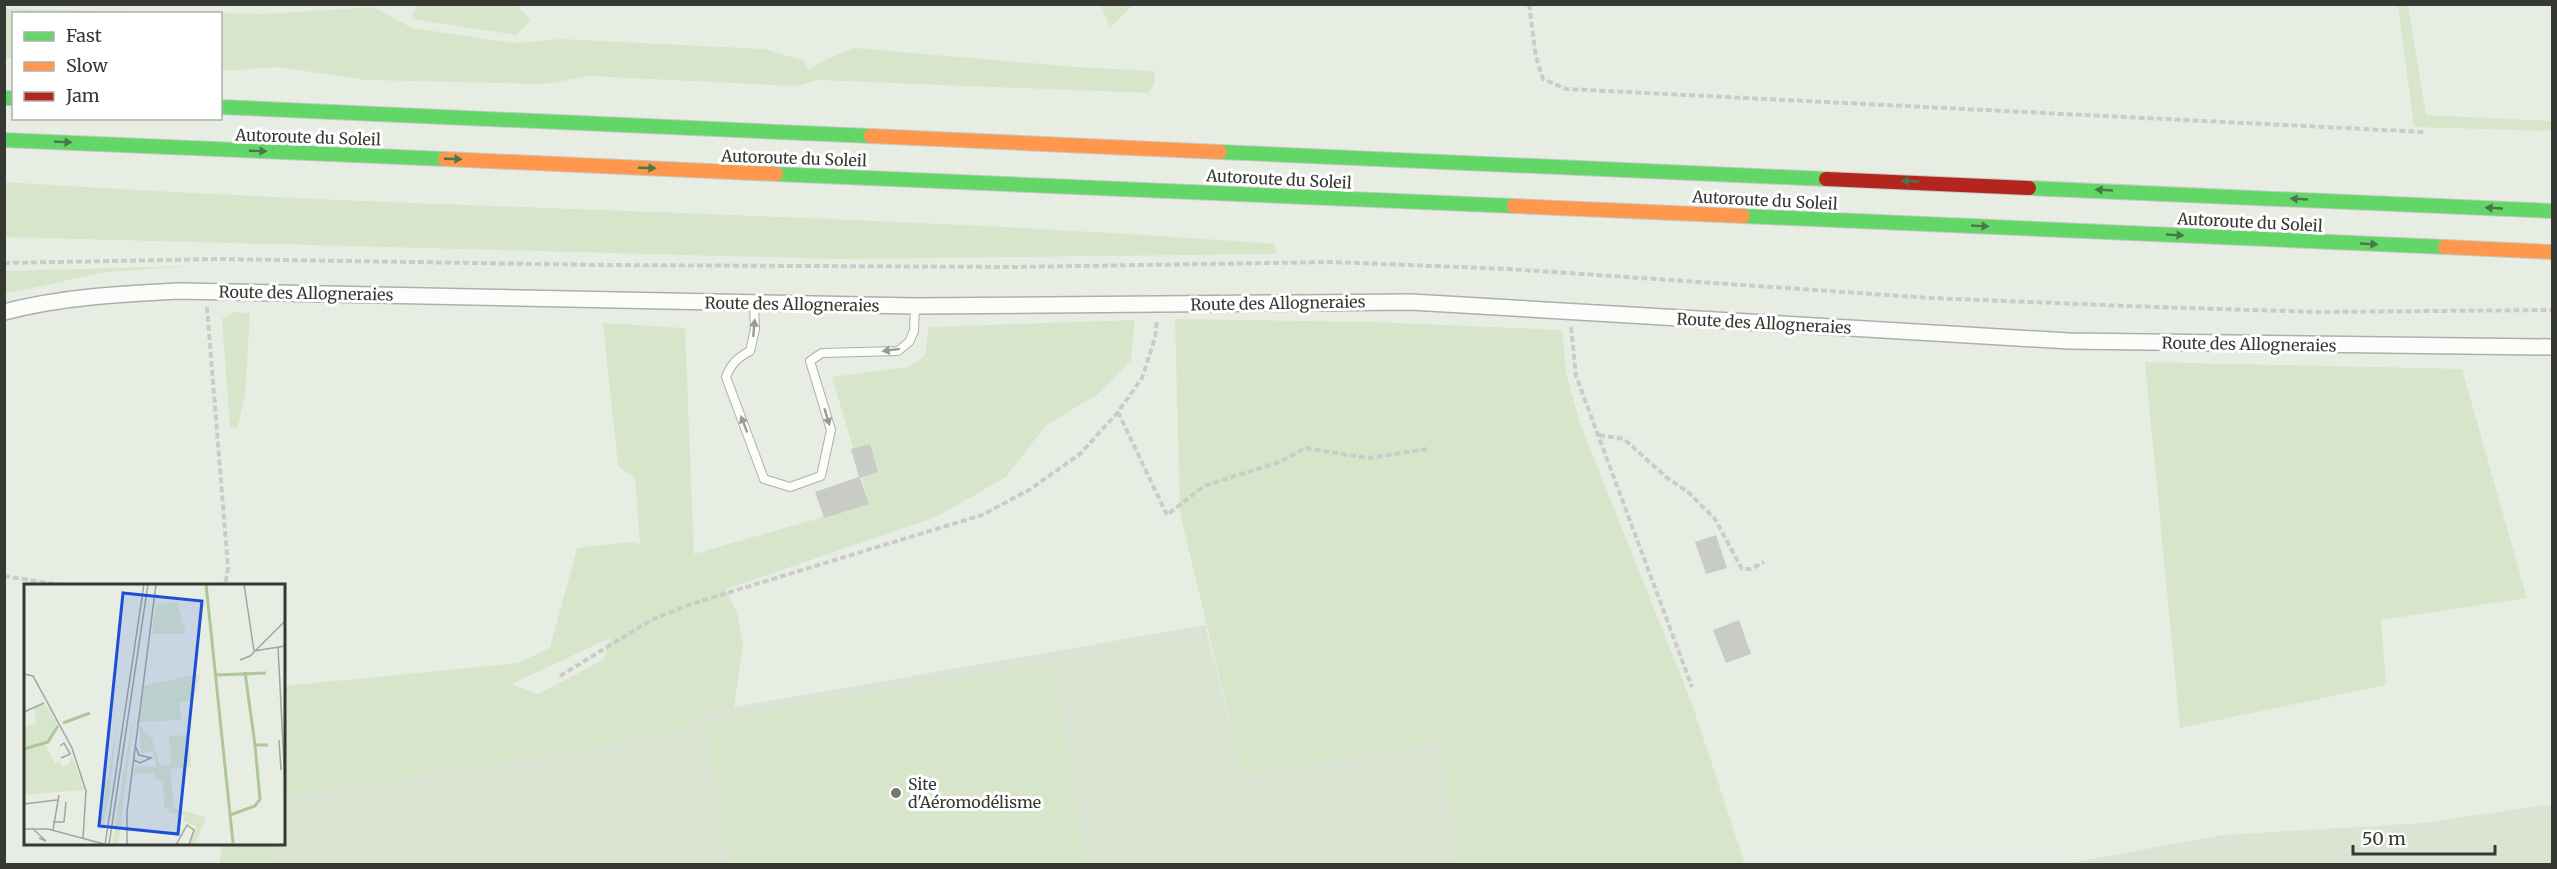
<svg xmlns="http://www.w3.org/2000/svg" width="2557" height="869" font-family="Merriweather,serif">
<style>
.built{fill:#dbe4d3}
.green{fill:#d7e5cb;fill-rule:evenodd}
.building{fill:#c8ccc5}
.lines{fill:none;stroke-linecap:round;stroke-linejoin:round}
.lane-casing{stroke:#adb0a9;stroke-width:10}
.street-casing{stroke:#adb0a9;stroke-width:18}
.fast-casing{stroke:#c7c9c5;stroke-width:16}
.slow-casing{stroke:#c7c9c5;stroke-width:16}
.jam-casing{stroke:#c7c9c5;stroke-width:16}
.path{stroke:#cbccca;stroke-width:4;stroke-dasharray:6 3;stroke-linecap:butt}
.lane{stroke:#fcfcfb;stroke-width:8}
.street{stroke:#fcfcfb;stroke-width:15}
.fast{stroke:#63d668;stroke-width:14}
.slow{stroke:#ff974d;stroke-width:14}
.jam{stroke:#b3261e;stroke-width:14}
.oneway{fill:#487848}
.oneway2{fill:#999a97}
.poi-dot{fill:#747871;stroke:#fff;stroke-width:2}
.labels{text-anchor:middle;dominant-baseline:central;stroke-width:6;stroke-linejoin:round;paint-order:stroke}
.street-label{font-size:16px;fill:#363933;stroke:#fff}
.poi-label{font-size:16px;fill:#363933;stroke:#fff;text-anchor:start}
.inset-river{fill:none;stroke:#afc798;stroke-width:3}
.inset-road{fill:none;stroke:#a1a59d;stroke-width:1.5}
.view{fill:#1d4ed8;fill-opacity:0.15;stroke:#1d4ed8;stroke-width:3}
.inset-edge{fill:none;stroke:#363933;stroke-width:3}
</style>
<rect width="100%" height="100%" fill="#e8ede4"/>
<!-- built -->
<path class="built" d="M1205,625L1243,776L1439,741L1458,864H274V844H284V797L611,745L696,726L694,714Z
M2552,804V864H2064L2222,835L2422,823Z"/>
<!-- green -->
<path class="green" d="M517,5L530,20L517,35L411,19L417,5Z
M1101,5H1133L1110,28Z
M2398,5H2408L2426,115L2552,121V131L2414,127Z
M373,7L412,28L514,43L561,39L765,49L804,61L808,71L825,60L854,48L1076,67L1155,71L1154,85L1148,93L818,80L795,86L589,76L545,84L367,80L277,67L230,71L221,69L220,14H14L13,58H5V9L264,14Z
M5,182C428,210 852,212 1275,244L1276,254L837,259L5,237Z
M193,266L106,272L5,294V271Z
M233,312L250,313L245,395L237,429L230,428L222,319Z
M1175,319L1374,322L1562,330L1566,373L1580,423L1692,704L1745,864H1458L1439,741L1243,777L1180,513Z
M1135,320L1131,360L1098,394L1046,425L1006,477L936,517L726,589L737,613L743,644L734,707L695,714L697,726L611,745L284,797V686L517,663L550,648L577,548L626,542L640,544L635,478L618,466L603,323L685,328L694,554L869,504L862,478L878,472L870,445L853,448L832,377L908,367L925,356L929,327ZM610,638L603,660L538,694L512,684Z
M2145,362L2462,369L2527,598L2381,620L2386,685L2180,728Z
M1054,663L1087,864H728L705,721Z
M222,844H274V864H220Z"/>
<!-- building -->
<path class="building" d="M870,444L878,472L860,478L869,504L824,518L815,492L859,477L851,449Z
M1716,535L1727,568L1706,574L1695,542Z
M1739,620L1751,654L1726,663L1713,630Z"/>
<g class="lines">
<defs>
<path id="lane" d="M754,304L755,329L750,351C737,358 731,364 726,377L764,479L790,487L821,476L831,430L810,361L822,353L898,351L909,342L914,331L915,306"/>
<path id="street" d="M4,312C61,297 120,294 179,291L915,306L1411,302L2069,341L2552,347"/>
<path id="fast" d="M4,98H14
M220,107L871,136
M4,140L445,159
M1220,152L1826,179
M776,174L1514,206
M2029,188L2552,211
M1743,216L2445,247"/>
<path id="slow" d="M871,136L1220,152
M445,159L776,174
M1514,206L1743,216
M2445,247L2552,252"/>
<path id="jam" d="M1826,179L2029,188"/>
</defs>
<!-- lane casing -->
<use href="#lane" class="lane-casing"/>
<!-- street casing -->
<use href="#street" class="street-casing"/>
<!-- fast casing -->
<use href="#fast" class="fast-casing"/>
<!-- slow casing -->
<use href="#slow" class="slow-casing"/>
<!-- jam casing -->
<use href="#jam" class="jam-casing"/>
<!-- path -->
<path class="path" d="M1529,4L1536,57L1543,79L1566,89L2424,132
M4,263L219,259L602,265L1015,267L1332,262L1510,269L1931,298L2154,307L2318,312L2552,310
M207,307L228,568L225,586
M1571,327L1576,376L1692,687
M1118,412L1167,515L1204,486L1282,461L1305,448L1368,458L1427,449
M1599,435L1624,439L1666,477L1688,492L1715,519L1742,569H1751L1764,562
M4,576L67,586
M560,676L651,620L691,604L982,515L1029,490L1080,454L1118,412L1142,378L1155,338L1157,320"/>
<!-- lane -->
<use href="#lane" class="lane"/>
<!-- street -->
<use href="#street" class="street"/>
<!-- fast -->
<use href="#fast" class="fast"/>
<!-- slow -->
<use href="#slow" class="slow"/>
<!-- jam -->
<use href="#jam" class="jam"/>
</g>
<!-- one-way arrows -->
<defs><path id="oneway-solid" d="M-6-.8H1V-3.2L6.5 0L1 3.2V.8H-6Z" transform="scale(1.5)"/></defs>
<g class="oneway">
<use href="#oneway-solid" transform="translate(63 142) rotate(3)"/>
<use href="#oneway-solid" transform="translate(258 151) rotate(2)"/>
<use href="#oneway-solid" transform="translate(453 159) rotate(2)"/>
<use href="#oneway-solid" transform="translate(647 168) rotate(2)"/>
<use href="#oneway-solid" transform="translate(1910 181) rotate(-177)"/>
<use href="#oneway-solid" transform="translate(2104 190) rotate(-177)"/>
<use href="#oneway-solid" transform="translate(2299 199) rotate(-177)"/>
<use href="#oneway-solid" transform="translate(2494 208) rotate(-177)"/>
<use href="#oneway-solid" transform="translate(1980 226) rotate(3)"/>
<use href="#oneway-solid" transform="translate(2175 235) rotate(3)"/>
<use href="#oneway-solid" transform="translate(2369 244) rotate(3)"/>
</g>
<g class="oneway2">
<use href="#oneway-solid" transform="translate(754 328) rotate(-85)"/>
<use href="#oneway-solid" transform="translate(891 350) rotate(173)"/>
<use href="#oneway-solid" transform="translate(827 417) rotate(73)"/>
<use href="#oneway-solid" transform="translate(744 424) rotate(-111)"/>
</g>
<!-- markers -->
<circle class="poi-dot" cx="896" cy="793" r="6"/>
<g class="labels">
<!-- street labels -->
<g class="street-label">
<text transform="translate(308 137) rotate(2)">Autoroute du Soleil</text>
<text transform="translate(794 158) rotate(2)">Autoroute du Soleil</text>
<text transform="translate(1279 179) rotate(3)">Autoroute du Soleil</text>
<text transform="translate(1765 200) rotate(3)">Autoroute du Soleil</text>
<text transform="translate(2250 222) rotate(3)">Autoroute du Soleil</text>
<text transform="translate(306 293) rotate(1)">Route des Allogneraies</text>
<text transform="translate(1278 303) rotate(-1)">Route des Allogneraies</text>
<text transform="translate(792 304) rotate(1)">Route des Allogneraies</text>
<text transform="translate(1764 323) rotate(3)">Route des Allogneraies</text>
<text transform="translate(2249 344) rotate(1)">Route des Allogneraies</text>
</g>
<!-- poi labels -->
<g class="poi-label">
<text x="908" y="784">Site<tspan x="908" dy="18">d'Aéromodélisme</tspan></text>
</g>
</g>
<!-- overview -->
<g transform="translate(24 584)">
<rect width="261" height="261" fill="#e8ede4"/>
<path d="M153,17L162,50H128L132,21ZM177,89L169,117L156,118L157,136L115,138L120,102ZM20,120L35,141L22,161L31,180L35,178L38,183L44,181L48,171L60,206L0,211V142L12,139L10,123ZM110,128L95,257L92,261L88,260ZM93,137L86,209L77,251L81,205L77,197L84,195ZM115,141L128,155L136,181H147L145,152L165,151L167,183L146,185L150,224L182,233L171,261H166L172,242L159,237L161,231L141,228L147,226L140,223L139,198L130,194V189L110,190L111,182L132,183L129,167L117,169Z" fill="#d7e5cb"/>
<path class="inset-river" d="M182,0L209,259M221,88L231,161H244M191,91L242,89M39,139L66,129M0,165L24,158L34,142M206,231L231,222L236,215L231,161"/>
<path class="inset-road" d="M220,0L230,67M254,63L261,199M230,67L261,62M216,76L226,72L261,37M0,90L9,92L48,164L62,207L59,254M0,128L20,119M255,156L257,186M36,162L40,159L46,170L37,174M110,176L116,179L127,174L115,171L111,161M0,220L33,216M29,238H40L42,218M8,244L22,257L15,254M0,245H24L80,260M29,246L35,211M81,261L120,0M85,261L124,0M103,261V228L132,0M152,261L163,241L170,246L165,261"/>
<path class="view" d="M99,9L178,17L154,250L75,242Z"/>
<rect width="261" height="261" class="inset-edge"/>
</g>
<!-- border -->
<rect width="2557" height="869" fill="none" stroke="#363933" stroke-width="12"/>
<!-- legend -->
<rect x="12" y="12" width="210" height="108" fill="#ffffff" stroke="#afb0ad" stroke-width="1.5"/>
<rect x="24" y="32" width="30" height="9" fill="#63d668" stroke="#afb0ad" stroke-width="1.5"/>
<text x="66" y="42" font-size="18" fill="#363933">Fast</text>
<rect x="24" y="62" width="30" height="9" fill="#ff974d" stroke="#afb0ad" stroke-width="1.5"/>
<text x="66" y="72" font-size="18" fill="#363933">Slow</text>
<rect x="24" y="92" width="30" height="9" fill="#b3261e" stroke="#afb0ad" stroke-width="1.5"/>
<text x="66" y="102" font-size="18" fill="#363933">Jam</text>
<!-- scale -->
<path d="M2353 845v9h142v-9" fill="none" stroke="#363933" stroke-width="3"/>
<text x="2362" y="845" font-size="18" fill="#363933" stroke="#ffffff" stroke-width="4.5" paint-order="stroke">50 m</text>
</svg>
